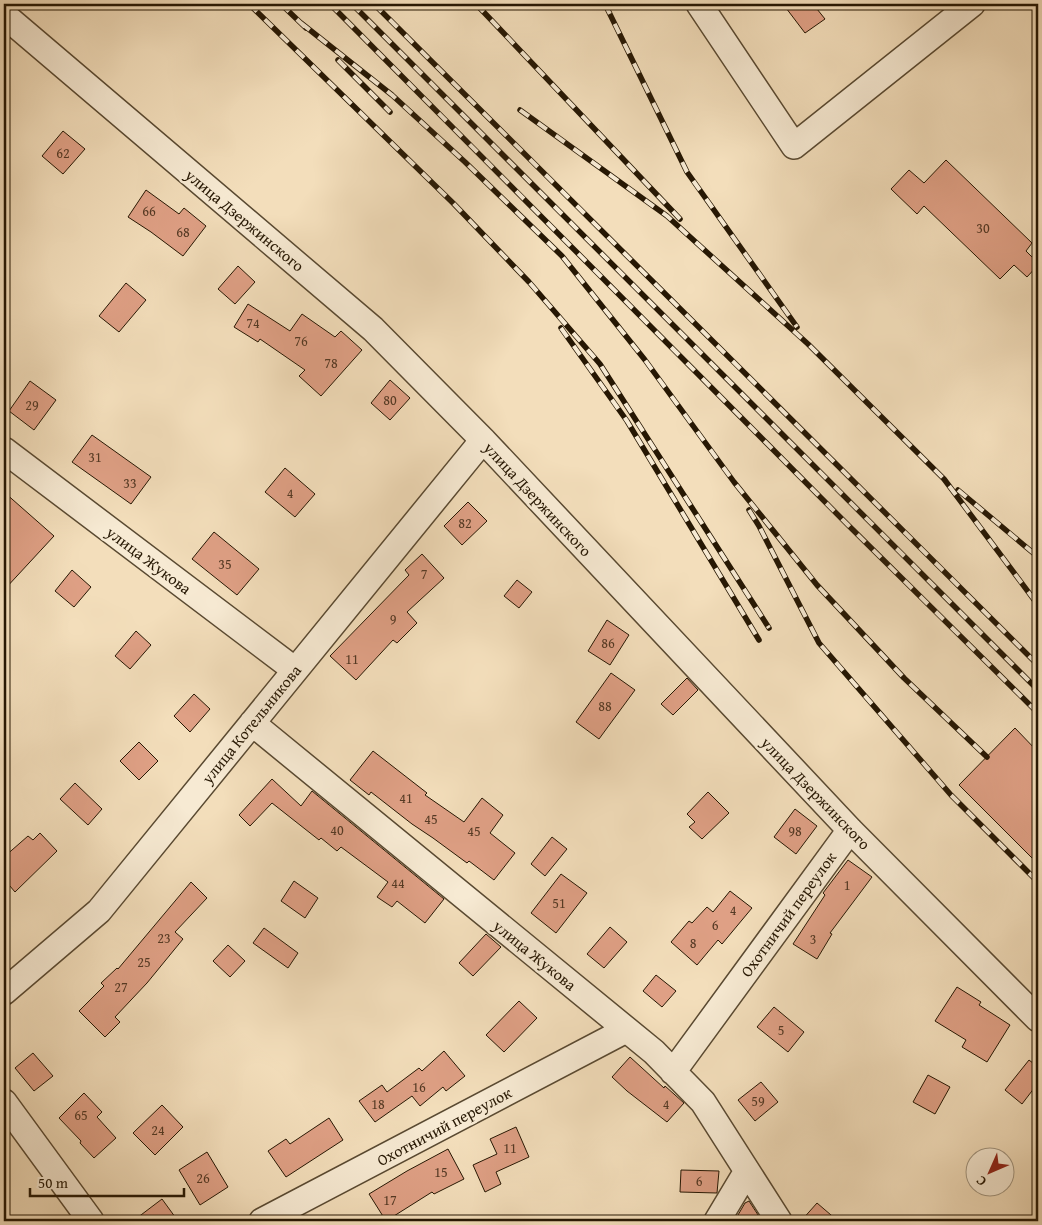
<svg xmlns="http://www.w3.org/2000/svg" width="1042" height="1225" font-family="'Gentium Book Plus',serif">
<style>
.building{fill:#dfa085;stroke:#261703}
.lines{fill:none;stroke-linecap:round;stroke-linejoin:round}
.minor-casing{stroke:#594931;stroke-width:28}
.minor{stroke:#f7ead3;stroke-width:25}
.rail-casing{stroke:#261703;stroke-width:5.5}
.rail{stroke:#f7ead3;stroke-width:4;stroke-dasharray:11;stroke-linecap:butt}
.labels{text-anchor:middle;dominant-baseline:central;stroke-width:5;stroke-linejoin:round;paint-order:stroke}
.number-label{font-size:14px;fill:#543924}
.street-label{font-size:16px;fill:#261703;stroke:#f7ead3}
</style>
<rect width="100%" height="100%" fill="#f3debb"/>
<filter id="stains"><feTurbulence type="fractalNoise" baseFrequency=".004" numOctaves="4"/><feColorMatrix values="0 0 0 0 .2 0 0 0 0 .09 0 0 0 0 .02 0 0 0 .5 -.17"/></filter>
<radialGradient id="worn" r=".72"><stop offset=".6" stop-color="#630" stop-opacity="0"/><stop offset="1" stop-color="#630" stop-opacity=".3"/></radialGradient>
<!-- building -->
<path class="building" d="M783,4H813L825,19L805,33Z
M63,131L85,149L63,174L42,156Z
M946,160L1032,243L1026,251L1038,263V265L1027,277L1014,265L1000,279L924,206L917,214L891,189L909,170L924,183Z
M146,190L179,214L184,208L206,226L183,256L151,232L128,217Z
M238,266L255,282L235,304L218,289Z
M126,283L146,300L119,332L99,316Z
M248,304L290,331L302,314L335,337L341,331L362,350L321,396L299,376L305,370L260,339L258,342L234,327Z
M390,380L410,398L390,420L371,403Z
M30,381L56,400L34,430L9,411Z
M92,435L151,477L131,504L72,462Z
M285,468L315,494L295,517L265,492Z
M4,492L54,536L4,590Z
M468,502L487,521L462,545L444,526Z
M214,532L259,569L237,595L192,559Z
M422,554L444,578L407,612L417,623L397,643L393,640L356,680L330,656L409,575L405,570Z
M72,570L91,587L74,607L55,591Z
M517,580L532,592L519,608L504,596Z
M607,620L629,635L610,665L588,651Z
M136,631L151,645L130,669L115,656Z
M611,673L635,690L599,739L576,722Z
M687,678L698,690L673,715L661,704Z
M194,694L210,709L190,732L174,716Z
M1015,728L1038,752V864L959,785Z
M139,742L158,761L139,780L120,761Z
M373,751L427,793L425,795L464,822L482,798L503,815L490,833L515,853L494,880L469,861L467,863L433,838L412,824L371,792L369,795L350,780Z
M272,779L301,806L312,791L444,899L425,923L397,901L392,907L377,897L388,882L341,847L337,851L321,838L319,840L272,803L250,826L239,815Z
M75,783L102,809L88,825L60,799Z
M708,792L729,813L702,839L689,827L695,822L687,814Z
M795,809L817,826L796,854L774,837Z
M40,833L57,851L15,892L4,879V857L28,836L33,840Z
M552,837L567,849L545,876L531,864Z
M848,860L872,877L830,933L832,934L817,959L793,944L825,895L823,893Z
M561,874L587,893L556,933L531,913Z
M294,881L318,898L305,918L281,901Z
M191,882L207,898L175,932L183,939L147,983L115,1017L120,1022L105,1037L79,1011L104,986L101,983L117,968L118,969Z
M730,891L752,908L722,944L718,940L697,965L671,942L689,921L692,923L707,907L713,912Z
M610,927L627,942L604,968L587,954Z
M264,928L298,953L288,968L253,943Z
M486,934L501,947L473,976L459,963Z
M228,945L245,961L230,977L213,961Z
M656,975L676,991L662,1007L643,991Z
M957,987L981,1002L979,1005L1010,1025L987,1062L962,1047L966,1040L935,1021Z
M519,1001L537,1018L504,1052L486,1035Z
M774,1007L804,1032L788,1052L757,1027Z
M444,1051L465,1076L446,1091L443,1087L420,1106L412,1096L375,1122L359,1101L382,1085L387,1092L419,1068L422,1071Z
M33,1053L53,1076L34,1091L15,1068Z
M630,1057L664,1088L665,1086L684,1103L667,1122L627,1091L612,1077Z
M1029,1060L1038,1067V1083L1022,1104L1005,1090Z
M928,1075L950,1087L935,1114L913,1102Z
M761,1082L778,1102L755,1121L738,1100Z
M84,1093L102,1112L97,1117L116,1138L94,1158L80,1143L81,1141L59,1118Z
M162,1105L183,1127L155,1155L133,1133Z
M329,1118L343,1140L286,1177L268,1151L286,1139L290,1144Z
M516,1127L529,1157L496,1172L501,1184L485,1192L473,1165L497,1154L490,1139Z
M448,1149L464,1179L434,1194L432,1192L386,1221L369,1194L407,1171Z
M207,1152L228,1187L200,1205L179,1170Z
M681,1170L719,1171L717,1193L680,1192Z
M162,1199L178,1221H133Z
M749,1201L762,1221H740L738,1215L745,1203Z
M817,1203L838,1221H801Z"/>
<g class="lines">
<defs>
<path id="minor" d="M699,4L794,146L972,4
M4,15L373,329L483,440L850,830L1038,1019
M4,450L295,670
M252,723L654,1052L703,1102L779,1221
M4,992L99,911L483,440
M673,1072L850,830
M4,1102L91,1221
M262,1221L626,1030
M717,1221L747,1171"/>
</defs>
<!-- minor casing -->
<use href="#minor" class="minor-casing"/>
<!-- minor -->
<use href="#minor" class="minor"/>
<defs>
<path id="rail" d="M249,4L453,203L529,282L600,364L769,628
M281,4L306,28
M330,4L848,525L1038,713
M352,4L1038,690
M374,4L1038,665
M476,4L680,219
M605,4L687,172L797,327
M301,23L392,95L465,162L562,256L645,360L734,482L817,585L904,678L987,757
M338,60L390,112
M520,110L667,216L808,344L944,479L1038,605
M561,328L627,421L759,640
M958,490L1038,557
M749,510L759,526L819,643L951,795L1038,882"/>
</defs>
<!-- rail casing -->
<use href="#rail" class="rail-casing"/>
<!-- rail -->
<use href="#rail" class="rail"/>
</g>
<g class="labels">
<!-- number labels -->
<g class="number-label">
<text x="63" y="153">62</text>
<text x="149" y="211">66</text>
<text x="983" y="228">30</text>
<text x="183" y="232">68</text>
<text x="253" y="323">74</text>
<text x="301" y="341">76</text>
<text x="331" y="363">78</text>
<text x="390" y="400">80</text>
<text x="32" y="405">29</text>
<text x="95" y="457">31</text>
<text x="130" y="483">33</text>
<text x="290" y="493">4</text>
<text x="465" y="523">82</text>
<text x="225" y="564">35</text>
<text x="424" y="574">7</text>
<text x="393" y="619">9</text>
<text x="608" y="643">86</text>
<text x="352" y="659">11</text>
<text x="605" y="706">88</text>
<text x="406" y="798">41</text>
<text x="431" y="819">45</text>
<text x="337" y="830">40</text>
<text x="474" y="831">45</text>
<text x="795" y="831">98</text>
<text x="398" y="883">44</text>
<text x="847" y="885">1</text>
<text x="559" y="903">51</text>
<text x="733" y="910">4</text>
<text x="715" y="925">6</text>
<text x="164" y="938">23</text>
<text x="813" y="939">3</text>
<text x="693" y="943">8</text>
<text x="144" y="962">25</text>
<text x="121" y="987">27</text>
<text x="781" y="1030">5</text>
<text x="419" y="1087">16</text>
<text x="758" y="1101">59</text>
<text x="378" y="1104">18</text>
<text x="666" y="1104">4</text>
<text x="81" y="1115">65</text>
<text x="158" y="1130">24</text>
<text x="510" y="1148">11</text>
<text x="441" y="1172">15</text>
<text x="203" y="1178">26</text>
<text x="699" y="1181">6</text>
<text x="390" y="1200">17</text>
</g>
<!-- street labels -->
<g class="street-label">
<text transform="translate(245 220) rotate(40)">улица Дзержинского</text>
<text transform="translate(538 499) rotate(47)">улица Дзержинского</text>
<text transform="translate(149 560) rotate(37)">улица Жукова</text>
<text transform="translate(251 724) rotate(-51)">улица Котельникова</text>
<text transform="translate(816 793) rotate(46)">улица Дзержинского</text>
<text transform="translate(788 914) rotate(-54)">Охотничий переулок</text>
<text transform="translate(535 955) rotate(39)">улица Жукова</text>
<text transform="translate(444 1126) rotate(-28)">Охотничий переулок</text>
</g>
</g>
<!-- margin -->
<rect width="1042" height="1225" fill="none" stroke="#f3debb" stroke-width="20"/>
<rect x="5" y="5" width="1032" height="1215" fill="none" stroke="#261703" stroke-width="2.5"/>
<rect x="10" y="10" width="1022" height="1205" fill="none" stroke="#261703"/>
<!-- north arrow -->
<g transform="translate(990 1172) rotate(225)"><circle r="24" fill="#f7ead3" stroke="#a39680"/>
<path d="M0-4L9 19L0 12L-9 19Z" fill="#8f2418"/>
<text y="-8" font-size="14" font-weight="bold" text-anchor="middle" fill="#261703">С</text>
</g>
<!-- scale -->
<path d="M30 1188v8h154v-8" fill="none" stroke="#261703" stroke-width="2.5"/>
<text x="38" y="1188" font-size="15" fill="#261703" stroke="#f7ead3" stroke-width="4" paint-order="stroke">50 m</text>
<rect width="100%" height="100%" filter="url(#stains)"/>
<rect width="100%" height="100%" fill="url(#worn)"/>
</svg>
